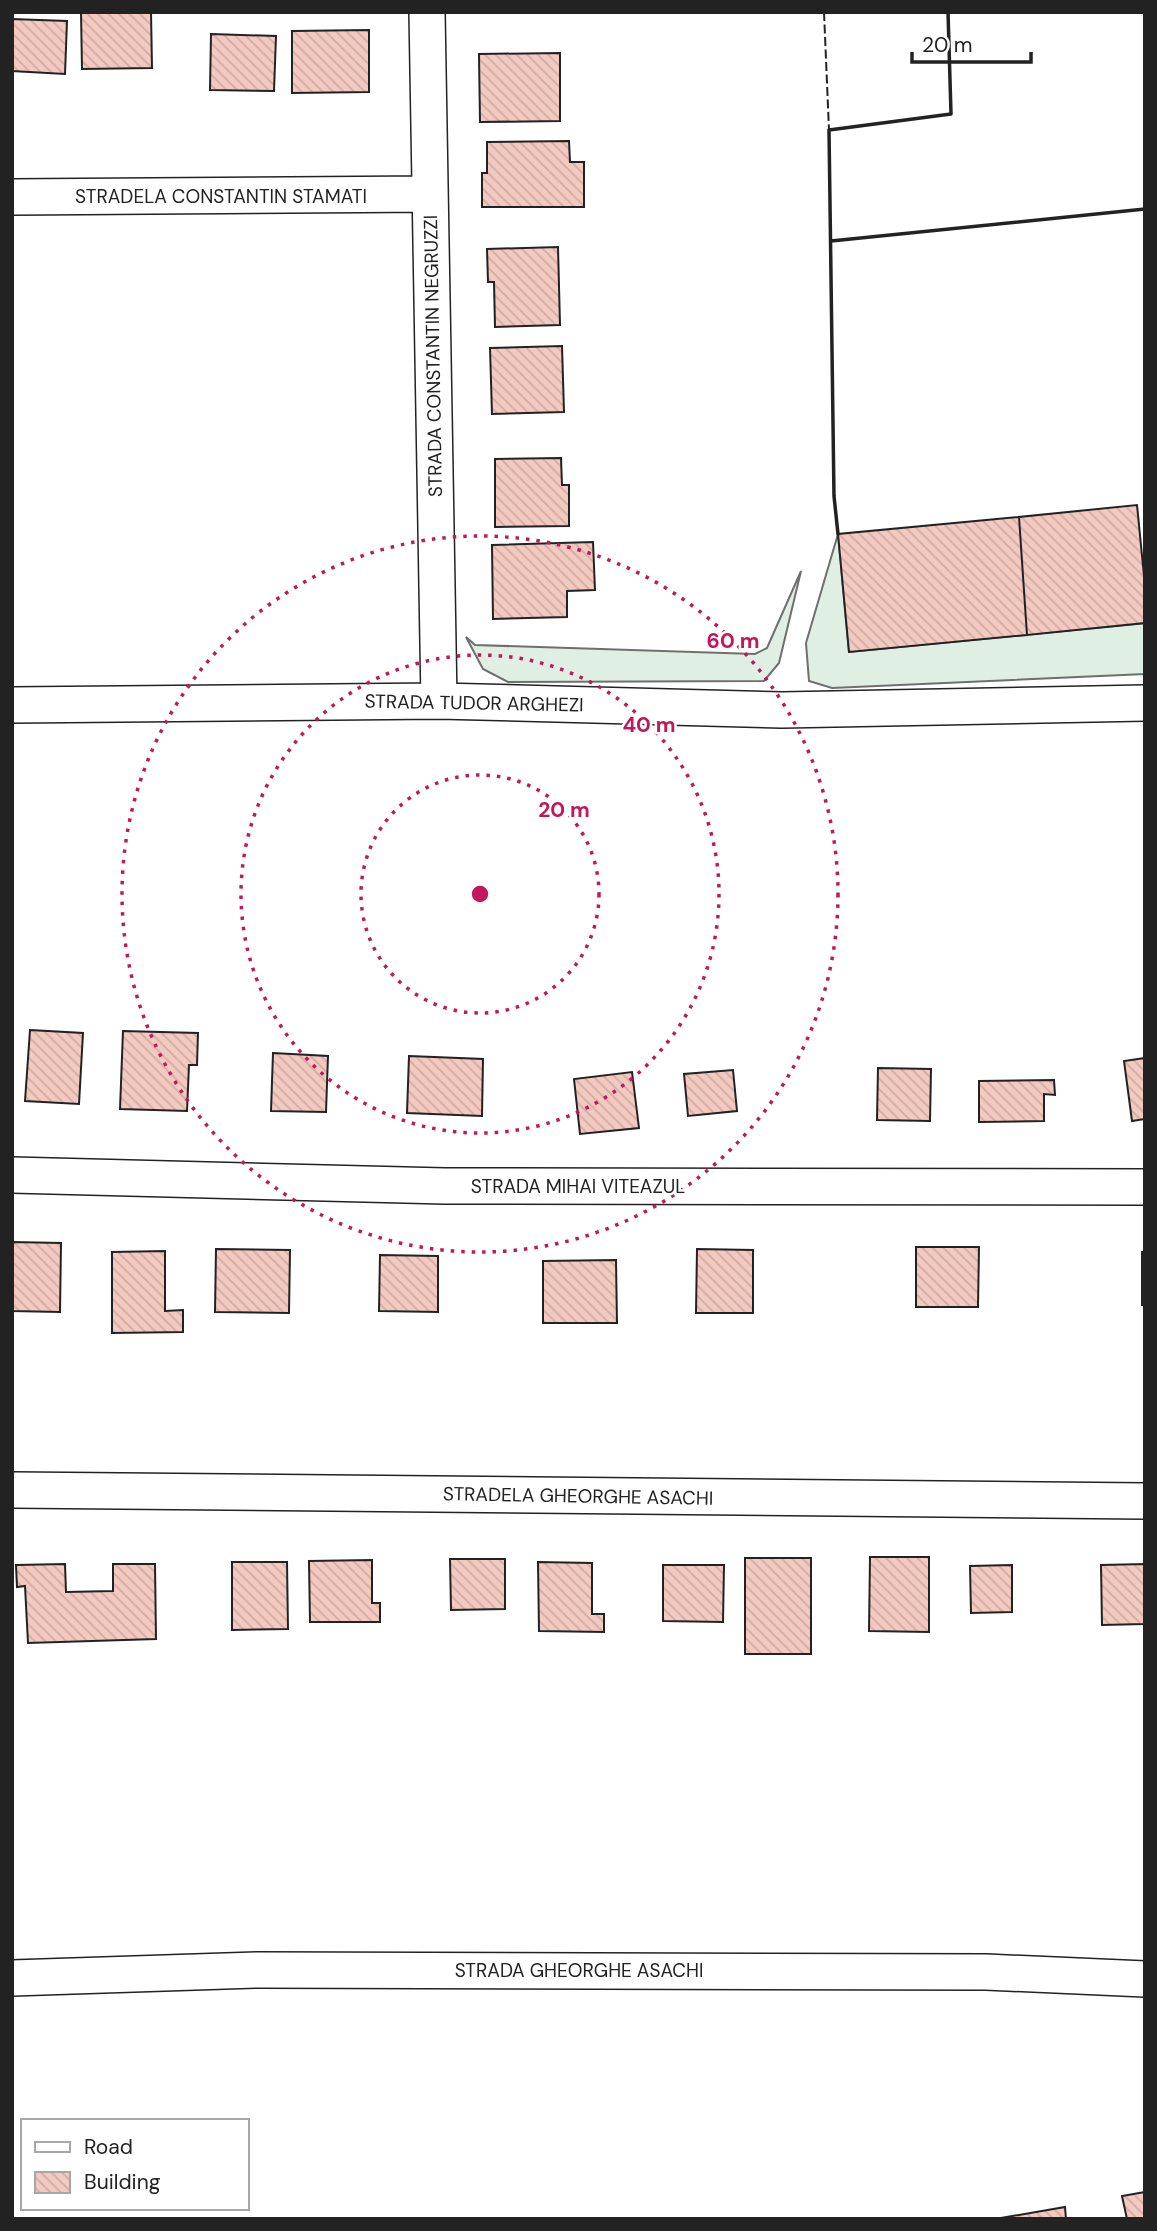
<svg xmlns="http://www.w3.org/2000/svg" width="1157" height="2231" font-family="'DM Sans',sans-serif">
<style>
.garden{fill:#e0efe3;stroke:#6f6f6f;stroke-width:2}
.building{fill:url(#building-back-hatch);stroke:#222;stroke-width:2}
.lines{fill:none;stroke-linecap:round;stroke-linejoin:round}
.minor-casing{stroke:#222;stroke-width:38}
.minor{stroke:#fff;stroke-width:35}
.fence{stroke:#222;stroke-width:2;stroke-dasharray:9 3.5;stroke-linecap:butt}
.wall{stroke:#222;stroke-width:3.5}
.ring{fill:none;stroke:#c2185b;stroke-width:3.5;stroke-dasharray:3.5 7}
.labels{text-anchor:middle;dominant-baseline:central;stroke-width:5;stroke-linejoin:round;paint-order:stroke}
.street-label{font-size:19px;fill:#222;stroke:#fff}
.centre{fill:#c2185b;stroke:#fff;stroke-width:3.5}
.ring-label{font-size:21px;text-anchor:middle;font-weight:bold;fill:#c2185b;stroke:#fff;stroke-width:5;stroke-linejoin:round;paint-order:stroke}
</style>
<defs>
<pattern id="building-back-hatch" width="6" height="6" patternUnits="userSpaceOnUse" patternTransform="scale(1.75)"><rect width="6" height="6" fill="#f3c9c0"/><path d="M-1 5l2 2M0 0l6 6M5-1l2 2" fill="none" stroke="#d0aca5"/></pattern>
</defs>
<rect width="100%" height="100%" fill="#fff"/>
<!-- garden -->
<path class="garden" d="M838,534L849,652L1145,623V674L832,688L809,681L806,643Z
M801,571L779,663L764,681L508,682L483,669L466,637L475,645L755,654L767,648Z"/>
<!-- building -->
<path class="building" d="M81,12H151L152,68L82,69Z
M12,19L67,21L65,74L12,71Z
M369,30V92L292,93V31Z
M211,34L276,36L274,91L210,90Z
M560,53V121L480,122L479,54Z
M569,141L570,162H584V207H482V173H487V142Z
M558,247L560,325L495,327L494,282H488L487,249Z
M562,346L564,412L492,414L490,348Z
M561,458L562,485H569V526L495,527V459Z
M1137,505L1145,586V623L1027,635L1019,517Z
M1019,517L1027,635L849,652L838,534Z
M593,542L595,590L567,591V617L493,619L492,545Z
M30,1030L83,1033L79,1104L25,1101Z
M123,1031L198,1033L197,1065H189L187,1111L120,1109Z
M273,1053L328,1056L326,1112L271,1111Z
M409,1056L483,1059L482,1116L407,1113Z
M1145,1058V1119L1132,1121L1124,1061Z
M878,1068L931,1069L930,1121L877,1120Z
M733,1070L737,1111L688,1116L684,1074Z
M632,1072L639,1128L580,1134L574,1079Z
M1054,1080L1055,1095L1044,1094V1121L979,1122V1081Z
M12,1242L61,1243L60,1312L12,1311Z
M916,1247H979L978,1307H916Z
M216,1249L290,1250L289,1313L215,1312Z
M697,1249L753,1250V1313H696Z
M165,1251V1311L183,1310V1332L112,1333V1252Z
M1142,1252H1145V1305H1142Z
M380,1255L438,1256V1312L379,1311Z
M616,1260L617,1323H543V1261Z
M870,1557H929V1632L869,1631Z
M745,1558H811V1654H745Z
M450,1559H505V1609L451,1610Z
M372,1560V1603H380V1622H310L309,1561Z
M232,1562H287L288,1629L232,1630Z
M538,1562L592,1563V1614H604V1632L539,1631Z
M65,1564L66,1592L113,1591V1564H155L156,1639L28,1643L25,1586L17,1587L16,1565Z
M1145,1564V1624L1102,1625L1101,1565Z
M663,1565H724L723,1622L663,1621Z
M1012,1565V1612L971,1613L970,1566Z
M1145,2192V2219H1127L1122,2196Z
M1065,2207L1066,2219H995Z"/>
<g class="lines">
<defs>
<path id="minor" d="M427,12L439,701
M12,197L430,194
M12,705L439,701L782,710L1145,703
M12,1175L445,1186L1145,1187
M12,1490L1145,1501
M12,1978L257,1970L986,1972L1145,1979"/>
</defs>
<!-- minor casing -->
<use href="#minor" class="minor-casing"/>
<!-- minor -->
<use href="#minor" class="minor"/>
<!-- fence -->
<path class="fence" d="M824,12L829,130"/>
<!-- wall -->
<path class="wall" d="M831,241L1145,209
M838,534L834,496L829,130L951,114L948,12"/>
</g>
<!-- distance rings -->
<g class="ring">
<circle cx="480" cy="894" r="119"/>
<circle cx="480" cy="894" r="239"/>
<circle cx="480" cy="894" r="358"/>
</g>
<g class="labels">
<!-- street labels -->
<g class="street-label">
<text x="221" y="196">STRADELA CONSTANTIN STAMATI</text>
<text transform="translate(433 356) rotate(-91)">STRADA CONSTANTIN NEGRUZZI</text>
<text transform="translate(474 703) rotate(1)">STRADA TUDOR ARGHEZI</text>
<text x="578" y="1186">STRADA MIHAI VITEAZUL</text>
<text transform="translate(578 1496) rotate(1)">STRADELA GHEORGHE ASACHI</text>
<text x="579" y="1970">STRADA GHEORGHE ASACHI</text>
</g>
</g>
<circle cx="480" cy="894" r="10" class="centre"/>
<g class="ring-label">
<text x="733" y="648">60 m</text>
<text x="649" y="732">40 m</text>
<text x="564" y="817">20 m</text>
</g>
<!-- border -->
<rect width="1157" height="2231" fill="none" stroke="#222222" stroke-width="28"/>
<!-- legend -->
<rect x="21" y="2119" width="228" height="91" fill="#ffffff" stroke="#a7a7a7" stroke-width="2"/>
<rect x="35" y="2142" width="35" height="10" fill="#ffffff" stroke="#a7a7a7" stroke-width="2"/>
<text x="84" y="2154" font-size="21" fill="#222222">Road</text>
<rect x="35" y="2172" width="35" height="21" fill="url(#building-back-hatch)" stroke="#a7a7a7" stroke-width="2"/>
<text x="84" y="2189" font-size="21" fill="#222222">Building</text>
<!-- scale -->
<path d="M912 52v10h119v-10" fill="none" stroke="#222222" stroke-width="3.5"/>
<text x="922" y="52" font-size="21" fill="#222222" stroke="#ffffff" stroke-width="5" paint-order="stroke">20 m</text>
</svg>
